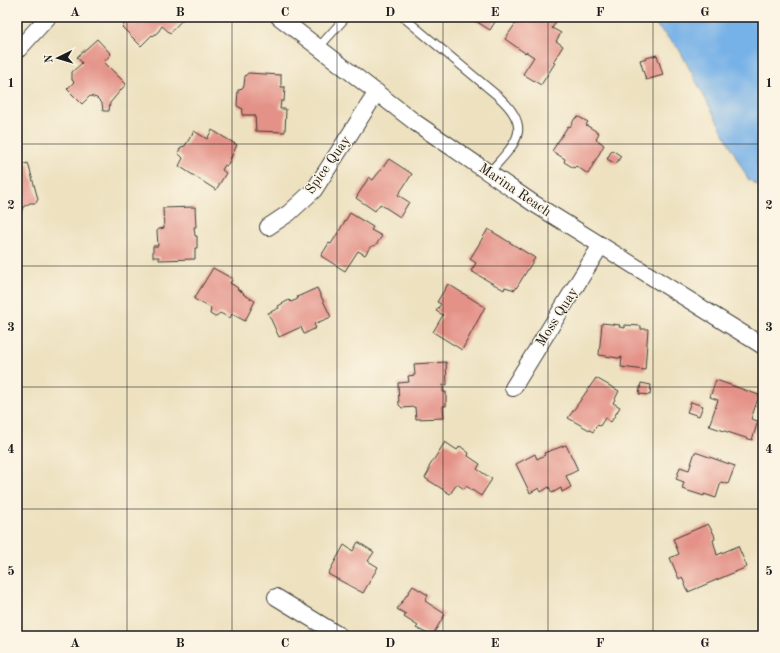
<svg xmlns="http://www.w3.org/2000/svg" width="780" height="653" font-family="'Old Standard TT',serif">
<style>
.water{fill:#76b1e7;stroke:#496682}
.building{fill:#e49187}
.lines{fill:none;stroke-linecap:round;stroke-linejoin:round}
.lane-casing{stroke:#3b3a35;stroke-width:10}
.street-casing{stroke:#3b3a35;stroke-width:18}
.lane{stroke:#fff;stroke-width:8}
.street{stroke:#fff;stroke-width:16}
.grid{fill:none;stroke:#1c1c1c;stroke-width:1;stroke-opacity:0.55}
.labels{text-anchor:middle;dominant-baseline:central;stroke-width:3;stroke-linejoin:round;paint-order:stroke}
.street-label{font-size:14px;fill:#1c1c1c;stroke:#fcf5e5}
.neatline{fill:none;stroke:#1c1c1c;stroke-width:1.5}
.grid-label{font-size:13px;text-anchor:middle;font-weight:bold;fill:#1c1c1c}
</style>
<rect width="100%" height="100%" fill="#fcf5e5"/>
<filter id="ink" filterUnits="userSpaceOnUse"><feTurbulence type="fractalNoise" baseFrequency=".025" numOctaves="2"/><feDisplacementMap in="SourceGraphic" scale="8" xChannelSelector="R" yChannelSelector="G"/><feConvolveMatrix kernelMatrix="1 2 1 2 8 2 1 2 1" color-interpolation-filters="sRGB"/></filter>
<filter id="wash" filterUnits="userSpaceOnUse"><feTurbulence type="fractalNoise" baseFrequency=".012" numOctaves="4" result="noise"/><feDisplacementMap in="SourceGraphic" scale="16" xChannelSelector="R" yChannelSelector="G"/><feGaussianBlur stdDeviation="0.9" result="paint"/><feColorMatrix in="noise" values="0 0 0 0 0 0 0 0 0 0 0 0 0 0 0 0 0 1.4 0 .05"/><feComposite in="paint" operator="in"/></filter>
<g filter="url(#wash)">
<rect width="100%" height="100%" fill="#ede1c0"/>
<!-- water -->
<path class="water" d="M648,17H763V189L748,179L679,49Z"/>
<g id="blocks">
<!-- building -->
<path class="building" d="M131,17H181L183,19L170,33L162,26L158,32L153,36L152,35L141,46L122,27Z
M471,17H498L490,30L471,18Z
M520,17H559L552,28L561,33L556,41L563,46L553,62L555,63L541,85L523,74L534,57L526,52L525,53L505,39Z
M97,39L111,54L104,62L126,84L110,103L109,111H103L102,103L97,98L90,96L82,104L67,89L74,82L72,80V72L82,63L77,57Z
M657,55L663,75L646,80L640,60Z
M248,73L281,75V87H285L284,101H281L280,109H286L285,132L256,131L255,115H242L243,109L237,106L238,90H240L244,86L245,76Z
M579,117L588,122L586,125L599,133L596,139L604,145L588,174L576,166L574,168L564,162L565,159L552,151L568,126L570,127L575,118Z
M212,130L237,145L227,166L225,165L222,170L226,173L216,190L179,166L183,158L178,153L181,147L185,146L194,131L207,139Z
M612,150L621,156L616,164L607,159Z
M389,159L412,174L398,195L409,202L400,217L380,204L375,211L356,198L369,177L373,180Z
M28,163L38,199L36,203H30L23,207L21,213L17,214V166Z
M195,207L196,227H194L195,236H197V248H195V259L159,260V257H153V246H158L157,231L159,229L164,228L163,208Z
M350,213L373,227L371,230L382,236L376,245L370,247L365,255L358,251L345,271L321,256L329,243L331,244Z
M488,229L535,258L515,290L505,287L504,290L471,271L476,263L470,259Z
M213,268L233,279L230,283L238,288L237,289L244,293L243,294L255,301L245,321L232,314L230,318L220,313L215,317L210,314L211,308L194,299Z
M448,284L485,307L462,350L433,332L443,315L436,311L441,304L437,302Z
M317,288L331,317L314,324L316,328L304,334L301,327L279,337L268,313L279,308L278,306L289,300L291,302L298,299L297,297Z
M602,323L620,325L619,327L625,328V325L641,326V329H648L645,370L621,367L622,357L618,358L599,355Z
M446,362L447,385H443V392H446V406H443L444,418L416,419L415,407L402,408L399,405L398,383L409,382L408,376L415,375L414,364Z
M596,378L619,391L613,403L620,407L611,422L605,418L600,426L597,425L593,432L568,418Z
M716,380L759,395L751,419L758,421L752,440L709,426L718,400L710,397Z
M641,383L651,385L650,395L639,394Z
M691,402L703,406L699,416L687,412Z
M445,442L457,450L460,446L469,453L468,456L480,464L477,469L492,479L481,496L466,486L464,489L457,484L450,494L425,478L429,471V467Z
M566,445L578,470L566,476L571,487L562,492L561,488L552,493L549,487L541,492L539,488L530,493L516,464L535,454L537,459L545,455L544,453Z
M695,452L735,466L728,484L721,482L716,498L704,494V496L682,489L684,482L676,479L680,467L689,470Z
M708,524L714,534L715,539L713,540L717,555L738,546L747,567L688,592L682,577L679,579L670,558L679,554L673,539Z
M358,542L374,552L368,561L378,567L363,593L328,574L344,545L353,551Z
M413,586L428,595L425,601L445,614L432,636L416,628L418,626L404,617L406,614L397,609Z
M762,592H763V628H760Z"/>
</g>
</g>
<g filter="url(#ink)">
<use href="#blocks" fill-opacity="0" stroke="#3b3a35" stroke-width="1"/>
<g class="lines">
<defs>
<path id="lane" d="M403,17L499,97C535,130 514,144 489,173
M319,47L346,17"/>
<path id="street" d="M279,17L416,123L533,203L763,346
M17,51L48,17
M268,227L289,213L314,190L377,92
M513,388L601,245
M276,597L340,636"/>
</defs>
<!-- lane casing -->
<use href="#lane" class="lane-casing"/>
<!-- street casing -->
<use href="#street" class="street-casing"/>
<!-- lane -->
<use href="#lane" class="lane"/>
<!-- street -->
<use href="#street" class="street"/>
</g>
</g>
<!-- grid -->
<path class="grid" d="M127,17V636M232,17V636M337,17V636M443,17V636M548,17V636M653,17V636M17,144H763M17,266H763M17,387H763M17,509H763"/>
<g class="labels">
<!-- street labels -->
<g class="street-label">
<text transform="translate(328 165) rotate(-55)">Spice Quay</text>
<text transform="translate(515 190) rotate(34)">Marina Reach</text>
<text transform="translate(557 317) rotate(-58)">Moss Quay</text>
</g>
</g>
<!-- margin -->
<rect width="780" height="653" fill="none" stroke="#fcf5e5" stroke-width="44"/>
<!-- north arrow -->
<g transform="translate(58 58) rotate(265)" stroke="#fcf5e5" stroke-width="3" paint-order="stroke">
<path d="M0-3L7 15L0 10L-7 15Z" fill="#1c1c1c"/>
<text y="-6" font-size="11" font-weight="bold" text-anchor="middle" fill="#1c1c1c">N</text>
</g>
<rect x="22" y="22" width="736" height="609" class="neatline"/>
<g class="grid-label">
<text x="75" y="16">A</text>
<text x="180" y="16">B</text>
<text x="285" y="16">C</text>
<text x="390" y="16">D</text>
<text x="495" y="16">E</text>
<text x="600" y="16">F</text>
<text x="705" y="16">G</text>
<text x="11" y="87">1</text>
<text x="769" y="87">1</text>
<text x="11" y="209">2</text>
<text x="769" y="209">2</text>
<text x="11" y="331">3</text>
<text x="769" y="331">3</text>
<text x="11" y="453">4</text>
<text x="769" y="453">4</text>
<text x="11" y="575">5</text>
<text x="769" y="575">5</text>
<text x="75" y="647">A</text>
<text x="180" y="647">B</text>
<text x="285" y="647">C</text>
<text x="390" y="647">D</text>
<text x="495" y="647">E</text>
<text x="600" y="647">F</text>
<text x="705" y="647">G</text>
</g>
</svg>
